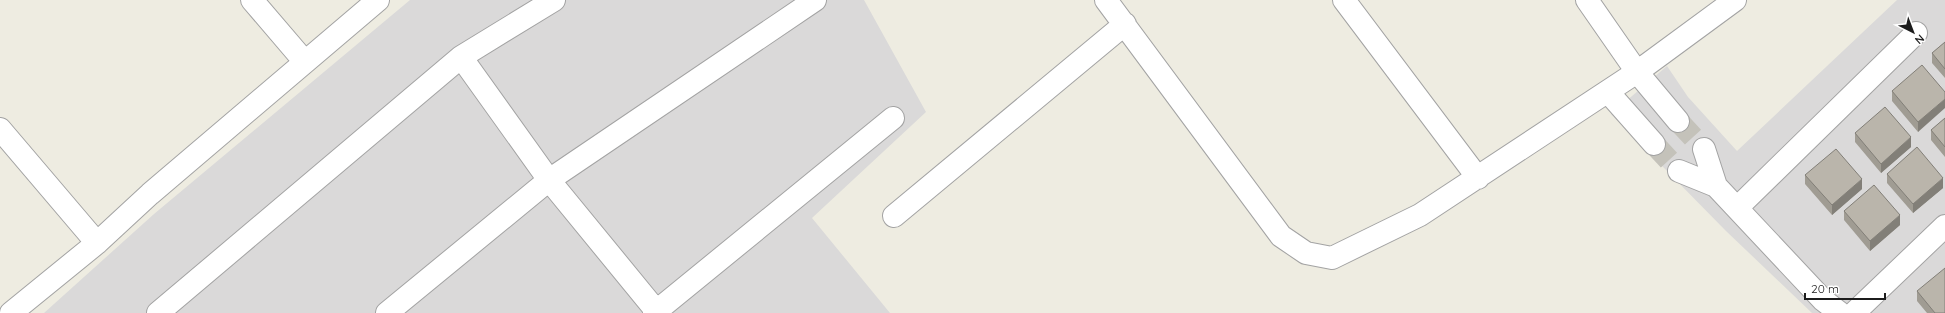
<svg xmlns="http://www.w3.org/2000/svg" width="1945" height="313" font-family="Quicksand,sans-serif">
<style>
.residential{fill:#dad9d9}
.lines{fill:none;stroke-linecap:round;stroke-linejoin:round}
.minor-tunnel{stroke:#c4c2ba;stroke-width:22;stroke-dasharray:22 11;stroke-linecap:butt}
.minor-casing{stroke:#a3a3a3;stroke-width:24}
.minor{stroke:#fff;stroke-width:22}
.wall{fill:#a09c93}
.shaded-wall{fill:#827f78}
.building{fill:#bab5ab;stroke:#827f78}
</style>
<rect width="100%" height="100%" fill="#eeece1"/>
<!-- residential -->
<path class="residential" d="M410,0H864L926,112L812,218L890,313H44L154,214Z
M1897,0H1945V313H1812L1726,231L1611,114L1667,66L1688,97L1737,151Z"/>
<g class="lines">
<!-- minor-tunnel -->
<path class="minor-tunnel" d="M1678,121L1704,149
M1654,144L1679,171"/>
<defs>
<path id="minor" d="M252,0L305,62
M1106,0L1281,236L1306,253L1332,258L1420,215L1637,72L1735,0
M1344,0L1478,178
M1587,0L1637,72L1678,121
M461,57L549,180L658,313
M1608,92L1654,144
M0,129L97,243
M1704,149L1716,186
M1679,171L1716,186L1823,300L1840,313
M1737,208L1916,33
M894,216L1125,24
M11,313L97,243L150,194L378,0
M158,313L461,57L554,0
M387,313L549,180L815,0
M654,313L893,118
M1854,313L1945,226"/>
</defs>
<!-- minor casing -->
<use href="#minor" class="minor-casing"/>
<!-- minor -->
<use href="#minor" class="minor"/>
</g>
<!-- wall -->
<path class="wall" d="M1945,42V78L1932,63V53Z
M1892,91L1945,92L1918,132L1892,101Z
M1945,118V157L1931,140V130Z
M1855,133L1911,147L1881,173L1855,142Z
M1887,174L1943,188L1913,213L1887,183Z
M1805,175L1862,189L1832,215L1805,184Z
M1844,211L1900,225L1870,251L1844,220Z
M1917,291L1945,313H1927L1917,301Z"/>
<!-- shaded-wall -->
<path class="shaded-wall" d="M1945,99V108L1918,132V122Z
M1911,137V147L1881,173V164Z
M1943,178V188L1913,213V204Z
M1862,179V189L1832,215V205Z
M1900,215V225L1870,251V241Z"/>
<!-- building -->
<path class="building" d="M1945,42V69L1932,53Z
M1922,65L1945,92V99L1918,122L1892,91Z
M1885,107L1911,137L1881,164L1855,133Z
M1945,118V147L1931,130Z
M1917,147L1943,178L1913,204L1887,174Z
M1836,149L1862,179L1832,205L1805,175Z
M1874,185L1900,215L1870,241L1844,211Z
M1945,268V313H1935L1917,291Z"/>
<!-- north arrow -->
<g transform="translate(1913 32) rotate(138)" stroke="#ffffff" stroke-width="3" paint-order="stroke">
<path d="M0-3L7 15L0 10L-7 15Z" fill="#1c1c1c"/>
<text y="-6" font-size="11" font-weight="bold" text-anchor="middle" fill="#1c1c1c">N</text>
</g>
<!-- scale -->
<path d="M1805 293v6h80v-6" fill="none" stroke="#1c1c1c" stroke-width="2"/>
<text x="1811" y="293" font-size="12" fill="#1c1c1c" stroke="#ffffff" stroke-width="3" paint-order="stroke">20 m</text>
</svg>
